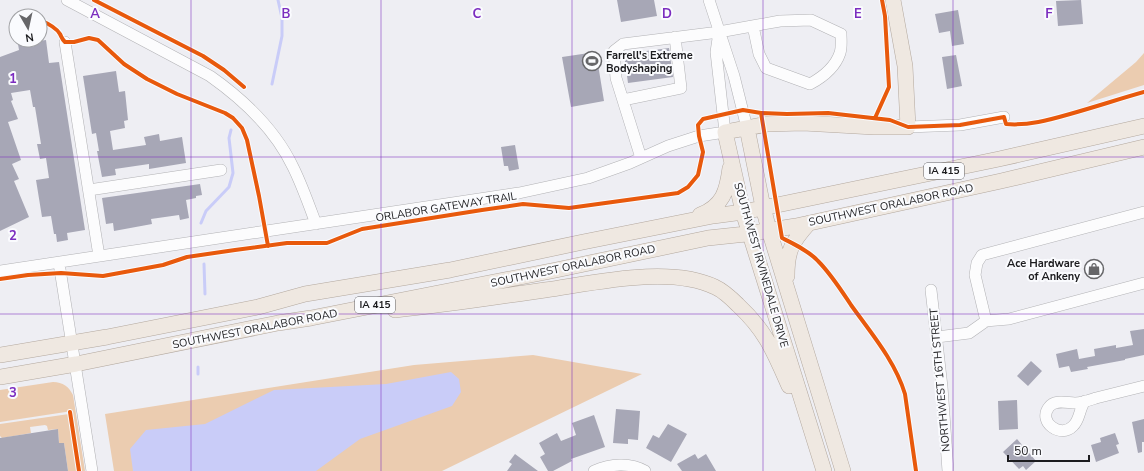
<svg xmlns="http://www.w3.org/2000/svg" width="1144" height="471" font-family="'Nunito Sans',sans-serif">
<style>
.green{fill:#ebccb0}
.water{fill:#c9ccf8}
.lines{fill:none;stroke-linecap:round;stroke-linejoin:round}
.stream{stroke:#c9ccf8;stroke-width:3}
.building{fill:#a7a7b6}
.minor-casing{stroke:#b2b2b5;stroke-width:12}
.major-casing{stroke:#b3a89e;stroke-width:16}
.minor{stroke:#fcfcfd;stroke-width:11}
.major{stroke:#efe8e1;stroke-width:15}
.cycleway-casing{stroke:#fafbfe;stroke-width:6}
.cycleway{stroke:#e8590c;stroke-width:4}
.grid{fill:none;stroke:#7b2cbf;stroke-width:1;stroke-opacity:0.55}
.labels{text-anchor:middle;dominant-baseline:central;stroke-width:4;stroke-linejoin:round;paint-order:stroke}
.shield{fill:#fafbfe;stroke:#5f5f62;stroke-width:1}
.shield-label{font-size:10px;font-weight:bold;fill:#1c1c1f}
.poi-label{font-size:11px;font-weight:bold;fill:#1c1c1f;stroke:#fafbfe;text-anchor:start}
.street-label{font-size:11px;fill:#1c1c1f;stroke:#fafbfe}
.grid-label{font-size:13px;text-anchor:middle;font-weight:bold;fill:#7b2cbf;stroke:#fafbfe;stroke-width:4;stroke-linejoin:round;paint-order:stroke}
</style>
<rect width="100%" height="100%" fill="#eeeef3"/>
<!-- green -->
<path class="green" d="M1144,53V85L1087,103L1136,62Z
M533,355L642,374L442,471H114L105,414L414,365Z
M53,382C63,382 69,387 73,395L85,471H81L72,411L0,422V390Z
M69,414L77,471H68L64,443H59L58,429L48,430L47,426L45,425L30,427L31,433L2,438L0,436V424Z"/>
<!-- water -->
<path class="water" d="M451,372L459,379L461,392L452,406L360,439L316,471H133L130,449L146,430L205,424L274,390L386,384Z"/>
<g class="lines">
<!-- stream -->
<path class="stream" d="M272,84L282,36V18L278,0
M201,223L206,211L229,187L233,173L229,138L231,130
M204,264L205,294
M198,374V367"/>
</g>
<!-- building -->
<path class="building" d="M617,0H654L657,16L621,22Z
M1081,0L1083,24L1058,26L1056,1Z
M958,10L964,44L952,46L950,31L939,33L935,14Z
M46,40L49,63L59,62L85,230L67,233L68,240L57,242L56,234H54L51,216L42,217L36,180L49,178L46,158L40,159L37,144H41L35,107H33L30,90L11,93L13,100L11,101L18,119L8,122L21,160L12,164L19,179L14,181L29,217L0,231V57L19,50L18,44Z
M669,48L673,77L628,83L624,54Z
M596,52L604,101L571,107L562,57Z
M956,55L962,86L947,89L942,57Z
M116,71L119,92L125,91L128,120L124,121L125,128L110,131L113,150L146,145L144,137L159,134L160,141L182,137L186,163L149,169V164L115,169L116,175L102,177L97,151H99L96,133L92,134L83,76Z
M515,145L519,169L509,171L508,166H504L501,147Z
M200,184L202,195L196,196V198L186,200L189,218L180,220L179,215L151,219L152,224L114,231L113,223L106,224L102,198Z
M1144,329V355L1125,359V360L1087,367L1088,369L1071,372L1069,366L1059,368L1056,354L1077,349L1079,359L1095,356L1094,349L1116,345V348L1133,345L1130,331Z
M1031,361L1042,371L1028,386L1017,376Z
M1017,400L1018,429L999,430L998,401Z
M616,409L640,411L638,440L628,439V444L613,443Z
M594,415L605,447L571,459L572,461L553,471H548L540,457L545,454L539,443L557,433L561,441L576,435L572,423Z
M1144,419V442H1142V452L1138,453L1132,422Z
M668,424L687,434L671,462L646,448L653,435L659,438Z
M58,429L59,443H64L68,471H0V438Z
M1115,433L1119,444L1116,445L1119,453L1096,462L1091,445L1101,442L1100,438Z
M1017,439L1036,461L1026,470L1023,466L1019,469L1003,452Z
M515,454L538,471H507L512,464L509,462Z
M695,454L698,459L706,454L716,471H682L677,464Z"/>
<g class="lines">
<defs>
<path id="minor" d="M67,0L210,76C244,100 275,129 293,167C302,185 309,205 316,224
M709,0L734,76L747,128
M65,42L99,256
M623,100L681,88L675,37
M908,127L960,125L1004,117
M641,158L616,78L614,51L623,44L719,32L780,21L811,20L841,34C841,39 842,47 840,53C835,68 823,77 810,84L766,68L759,54L753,26
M89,190L221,170
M59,263L92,471
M0,271L519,193L588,178L630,163L668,146L699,136L725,132L716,52L719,32
M931,290L942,387L948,471
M985,321L1009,319L1144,283
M937,337L969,333L986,321L975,275L977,263L982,255L1144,212
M1085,401C1079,409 1080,420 1073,426C1061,439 1037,422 1049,407C1055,399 1067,403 1075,403C1082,403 1090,400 1096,398C1112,394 1128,390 1144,386
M594,471C610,464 630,462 645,471"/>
<path id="major" d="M747,128L763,207L769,230L843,471
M700,215C723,206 727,191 730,168
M787,276C787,250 792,242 809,223
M395,310C445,305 495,297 545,290C594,283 670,265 715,287C724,291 731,298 738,305C766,331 774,352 789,386
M0,355L107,337L258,307L305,294L450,270L583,242L713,216L743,212L999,159L1144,126
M0,377L76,364L278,323L311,318L556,270L708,238L746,234L796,226L1001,181L1144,147
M824,471L743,212L725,132L768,124L803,123L874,127H908L905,66L893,0"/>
</defs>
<!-- minor casing -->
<use href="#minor" class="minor-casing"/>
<!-- major casing -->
<use href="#major" class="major-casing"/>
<!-- minor -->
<use href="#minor" class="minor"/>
<!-- major -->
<use href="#major" class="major"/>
<defs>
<path id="cycleway" d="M94,0L203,56L224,70L244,87
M40,20C47,23 56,27 60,34C62,38 62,39 65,42H74L89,38L98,40L124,64L147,79L177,94L225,113L233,118L242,128L247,140L259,196L268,246
M761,113L782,238C794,244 809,251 818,261C831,274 841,290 851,305C871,333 895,361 905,394L916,471
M875,118L889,87L885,16L882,0
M0,279L28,275L61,273L103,276L163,265L187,257L235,250L287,243H327L362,229L482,210L523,204L569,208L678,193L688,187L698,175L703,152L699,136L698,125L703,119L743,110L761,113L787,114L828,113L890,120L908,127L960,125L1004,117L1006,124C1028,126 1049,120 1070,114C1095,107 1119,99 1144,92
M70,412L79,471"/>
</defs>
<!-- cycleway casing -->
<use href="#cycleway" class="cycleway-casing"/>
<!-- cycleway -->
<use href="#cycleway" class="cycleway"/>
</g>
<!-- grid -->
<path class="grid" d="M191,0V471M381,0V471M572,0V471M763,0V471M953,0V471M0,157H1144M0,314H1144"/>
<!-- icons -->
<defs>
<symbol id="stadium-ring" viewBox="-11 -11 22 22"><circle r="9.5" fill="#fafbfe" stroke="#666669" stroke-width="1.5"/><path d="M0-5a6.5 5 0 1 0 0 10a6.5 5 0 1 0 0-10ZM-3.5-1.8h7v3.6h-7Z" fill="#666669"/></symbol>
<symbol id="shop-ring" viewBox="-11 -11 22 22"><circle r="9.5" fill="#fafbfe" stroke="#666669" stroke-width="1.5"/><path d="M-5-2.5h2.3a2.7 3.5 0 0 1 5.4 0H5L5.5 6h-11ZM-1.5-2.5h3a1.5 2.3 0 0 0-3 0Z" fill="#666669"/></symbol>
</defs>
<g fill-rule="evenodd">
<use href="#stadium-ring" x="581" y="50" width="22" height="22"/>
<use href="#shop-ring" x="1083" y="258" width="22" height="22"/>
</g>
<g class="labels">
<!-- shield labels -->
<g class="shield">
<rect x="924" y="163" width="40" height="16" rx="3"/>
<rect x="355" y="297" width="40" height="16" rx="3"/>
</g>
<g class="shield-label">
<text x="944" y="171">IA 415</text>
<text x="375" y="305">IA 415</text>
</g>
<!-- poi labels -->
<g class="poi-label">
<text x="606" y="55">Farrell's Extreme<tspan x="606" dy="13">Bodyshaping</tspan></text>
<text x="1080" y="263" text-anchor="end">Ace Hardware<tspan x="1080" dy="13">of Ankeny</tspan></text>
</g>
<!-- street labels -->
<g class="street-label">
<text transform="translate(891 205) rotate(-12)">SOUTHWEST ORALABOR ROAD</text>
<text transform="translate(446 207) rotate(-9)">ORLABOR GATEWAY TRAIL</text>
<text transform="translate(761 265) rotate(74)">SOUTHWEST IRVINEDALE DRIVE</text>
<text transform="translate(573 266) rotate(-12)">SOUTHWEST ORALABOR ROAD</text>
<text transform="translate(255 329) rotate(-11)">SOUTHWEST ORALABOR ROAD</text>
<text transform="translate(940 380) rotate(-95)">NORTHWEST 16TH STREET</text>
</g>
</g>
<g class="grid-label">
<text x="95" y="18">A</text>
<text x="286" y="18">B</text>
<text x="477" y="18">C</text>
<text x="667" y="18">D</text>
<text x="858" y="18">E</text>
<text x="1049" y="18">F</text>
<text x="13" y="83">1</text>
<text x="13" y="240">2</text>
<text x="13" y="397">3</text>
</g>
<!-- north arrow -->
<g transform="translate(28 28) rotate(171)"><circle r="19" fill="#fafbfe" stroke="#a1a2a5"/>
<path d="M0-3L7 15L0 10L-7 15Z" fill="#666669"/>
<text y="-6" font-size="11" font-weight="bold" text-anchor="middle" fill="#1c1c1f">N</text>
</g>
<!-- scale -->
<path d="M1008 455v6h81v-6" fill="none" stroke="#1c1c1f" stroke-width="2"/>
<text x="1014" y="455" font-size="12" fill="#1c1c1f" stroke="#fafbfe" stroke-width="3" paint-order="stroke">50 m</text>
</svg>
